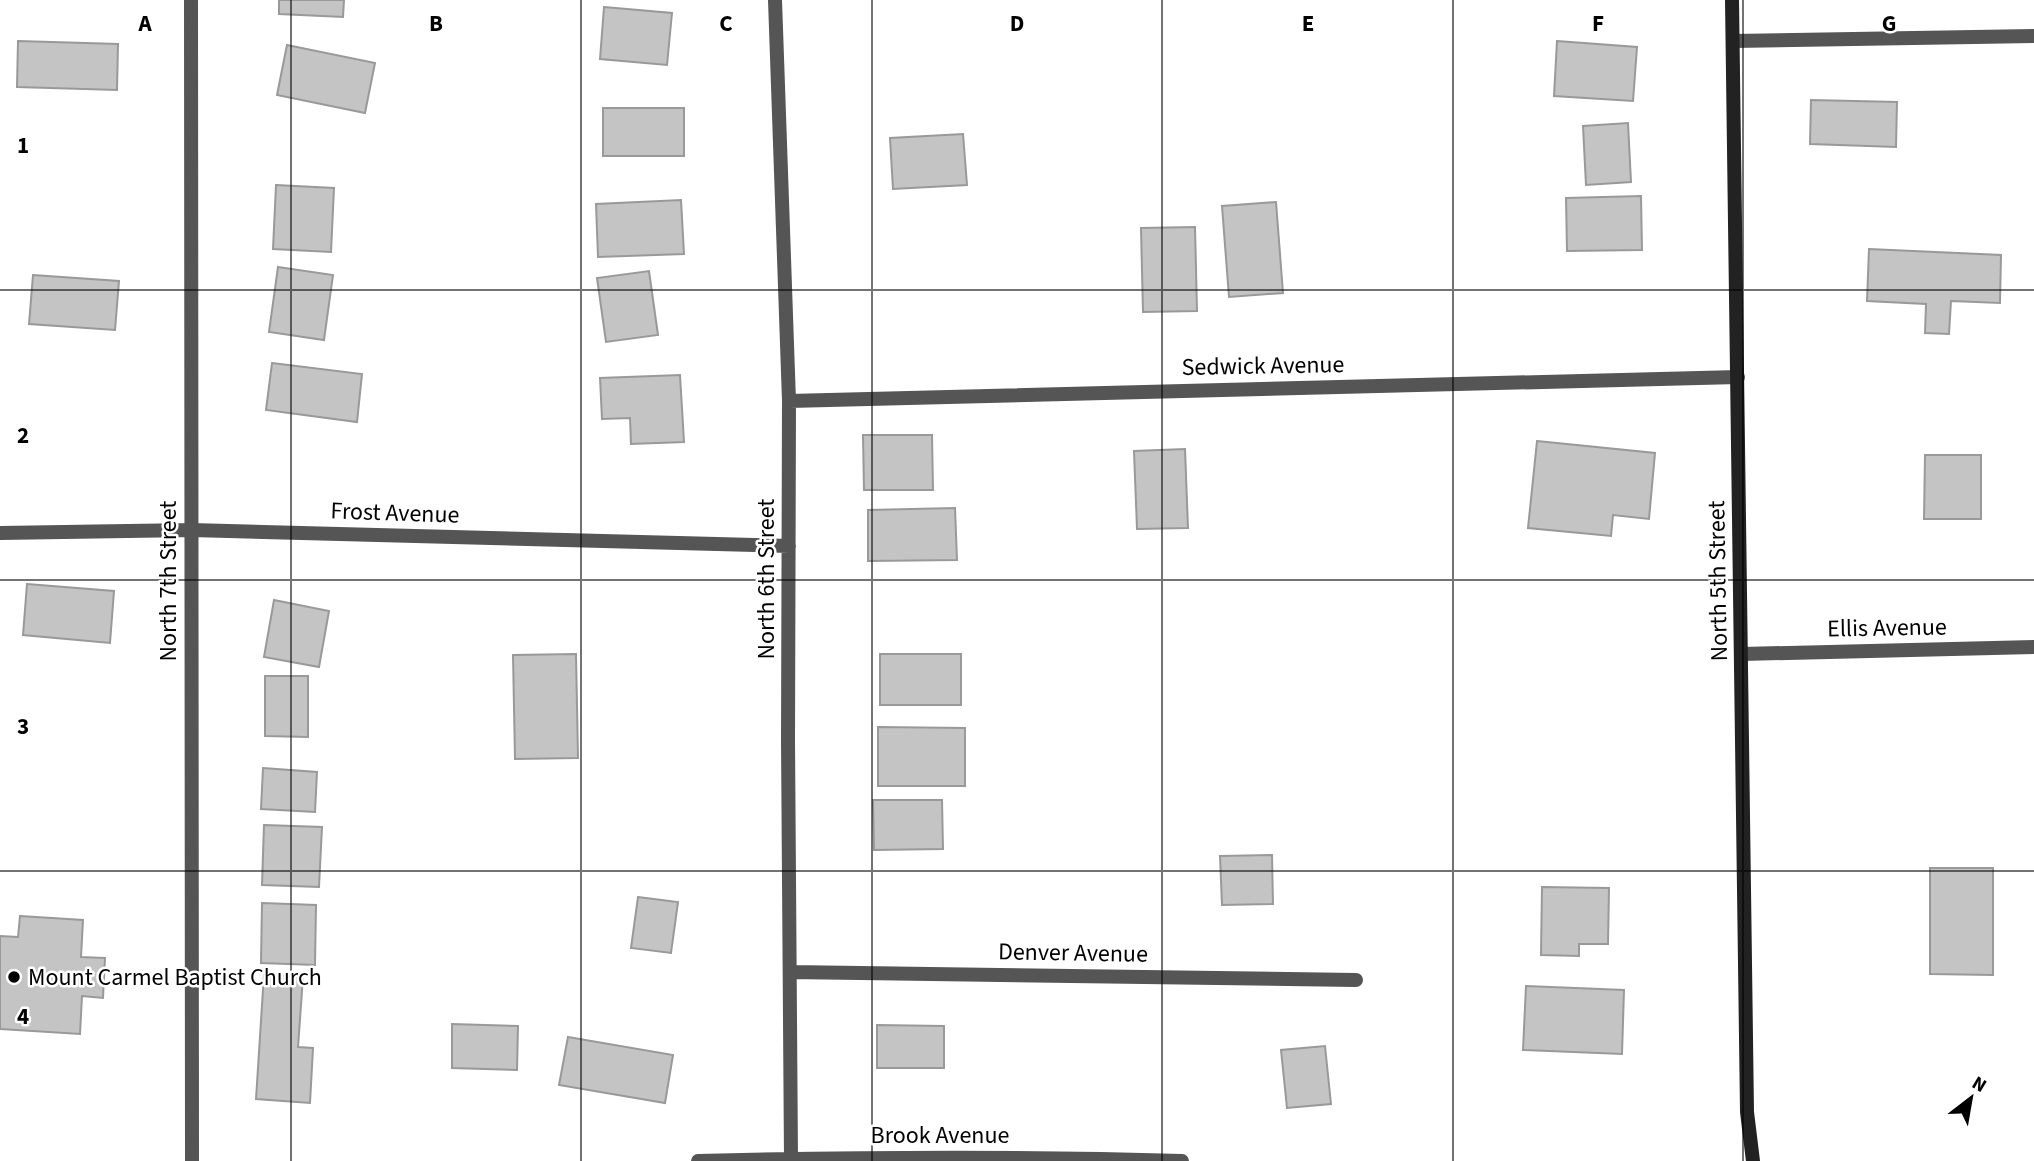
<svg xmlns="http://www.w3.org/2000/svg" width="2034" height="1161" font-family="'Source Sans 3',sans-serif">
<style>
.building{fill:#c4c4c4;stroke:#999;stroke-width:2}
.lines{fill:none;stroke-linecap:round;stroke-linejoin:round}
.minor{stroke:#555;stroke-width:14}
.secondary{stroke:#222;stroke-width:14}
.grid{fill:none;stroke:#000;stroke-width:2;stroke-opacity:0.55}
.poi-dot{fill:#000;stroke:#fff;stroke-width:2.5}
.labels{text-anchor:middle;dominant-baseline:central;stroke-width:5;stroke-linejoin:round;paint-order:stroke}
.street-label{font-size:24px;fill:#000;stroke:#fff}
.poi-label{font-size:24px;fill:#000;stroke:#fff;text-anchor:start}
.grid-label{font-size:23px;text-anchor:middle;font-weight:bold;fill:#000;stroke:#fff;stroke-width:5;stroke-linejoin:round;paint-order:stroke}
</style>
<rect width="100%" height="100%" fill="#fff"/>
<!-- building -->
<path class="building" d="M279,0H344L343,17L279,14Z
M604,7L672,13L667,65L600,59Z
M18,41L118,44L117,90L17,87Z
M1557,41L1637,47L1633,101L1554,96Z
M287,45L375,63L365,113L277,95Z
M1811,100L1897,102L1896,147L1810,144Z
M603,108H684V156H603Z
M1628,123L1631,182L1586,185L1583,126Z
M963,134L967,185L893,189L890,138Z
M276,185L334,188L331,252L273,249Z
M1641,196L1642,250L1567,251L1566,198Z
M681,200L684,254L598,257L596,204Z
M1276,202L1283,293L1229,297L1222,206Z
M1195,227L1197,311L1143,312L1141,228Z
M1869,249L2001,255L2000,303L1951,301L1949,334L1925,333L1926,304L1867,301Z
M278,267L333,275L324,340L269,332Z
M649,271L658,335L606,342L597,278Z
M33,275L119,281L115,330L29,324Z
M272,363L362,374L357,422L266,410Z
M680,375L684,442L631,444L630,418L602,419L600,378Z
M863,435H932L933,490H864Z
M1537,441L1655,453L1649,519L1613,515L1611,536L1528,528Z
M1185,449L1188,528L1137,529L1134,451Z
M1925,455H1981V519H1924Z
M955,508L957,560L868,561V510Z
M27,584L114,591L110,643L23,635Z
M274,600L329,611L319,667L264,657Z
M576,654L578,758L515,759L513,655Z
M880,654H961V705H880Z
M265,676H308V737L265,736Z
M878,727L965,728V786H878Z
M263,768L317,772L315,812L261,809Z
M873,800H942L943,849L874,850Z
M264,825L322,827L319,887L262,885Z
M1272,855L1273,904L1222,905L1220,856Z
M1930,868H1993V975L1930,974Z
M1542,887L1609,888L1608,944H1579V956L1541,955Z
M638,897L678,902L671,953L631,948Z
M262,903L316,905L315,965L261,963Z
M20,916L83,920L81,957L105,958L103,998L82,996L80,1034L0,1029V936L18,937Z
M264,974L303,977L298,1047L313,1048L310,1103L256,1099Z
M1526,986L1624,990L1622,1054L1523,1050Z
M452,1024L518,1026L517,1070L452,1068Z
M877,1025L944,1026V1068H877Z
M568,1037L673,1055L665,1103L559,1085Z
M1325,1046L1331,1104L1287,1108L1281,1050Z"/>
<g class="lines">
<!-- minor -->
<path class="minor" d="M191,0L192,1161
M775,0L789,401L788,740L791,1159
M1733,41L2034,36
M789,401L1738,377
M0,533L191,530L789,546
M1742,654L2034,647
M790,972L1356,980
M698,1161C859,1157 1021,1156 1182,1161"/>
<!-- secondary -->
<path class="secondary" d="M1732,0L1747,1112L1753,1161"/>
</g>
<!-- grid -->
<path class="grid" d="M291,0V1161M581,0V1161M872,0V1161M1162,0V1161M1453,0V1161M1743,0V1161M0,290H2034M0,580H2034M0,871H2034"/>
<!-- markers -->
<circle class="poi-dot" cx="14" cy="977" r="7"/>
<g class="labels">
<!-- street labels -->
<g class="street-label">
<text transform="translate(1263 366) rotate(-1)">Sedwick Avenue</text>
<text transform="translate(395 513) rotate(2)">Frost Avenue</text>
<text transform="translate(766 579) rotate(-90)">North 6th Street</text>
<text transform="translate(168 581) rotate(-90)">North 7th Street</text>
<text transform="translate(1718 581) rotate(-91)">North 5th Street</text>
<text transform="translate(1887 628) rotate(-1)">Ellis Avenue</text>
<text transform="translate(1073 953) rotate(1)">Denver Avenue</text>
<text x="940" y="1135">Brook Avenue</text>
</g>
<!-- poi labels -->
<g class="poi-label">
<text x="28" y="977">Mount Carmel Baptist Church</text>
</g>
</g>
<g class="grid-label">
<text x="145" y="31">A</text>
<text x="436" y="31">B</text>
<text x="726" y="31">C</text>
<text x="1017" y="31">D</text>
<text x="1308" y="31">E</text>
<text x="1598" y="31">F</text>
<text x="1889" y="31">G</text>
<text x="23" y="153">1</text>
<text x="23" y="443">2</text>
<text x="23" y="734">3</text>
<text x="23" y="1024">4</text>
</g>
<!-- north arrow -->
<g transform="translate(1971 1098) rotate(31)" stroke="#ffffff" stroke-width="5" paint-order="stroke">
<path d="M0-5L12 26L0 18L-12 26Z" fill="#000000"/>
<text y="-10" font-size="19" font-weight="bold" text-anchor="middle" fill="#000000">N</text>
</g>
</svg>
